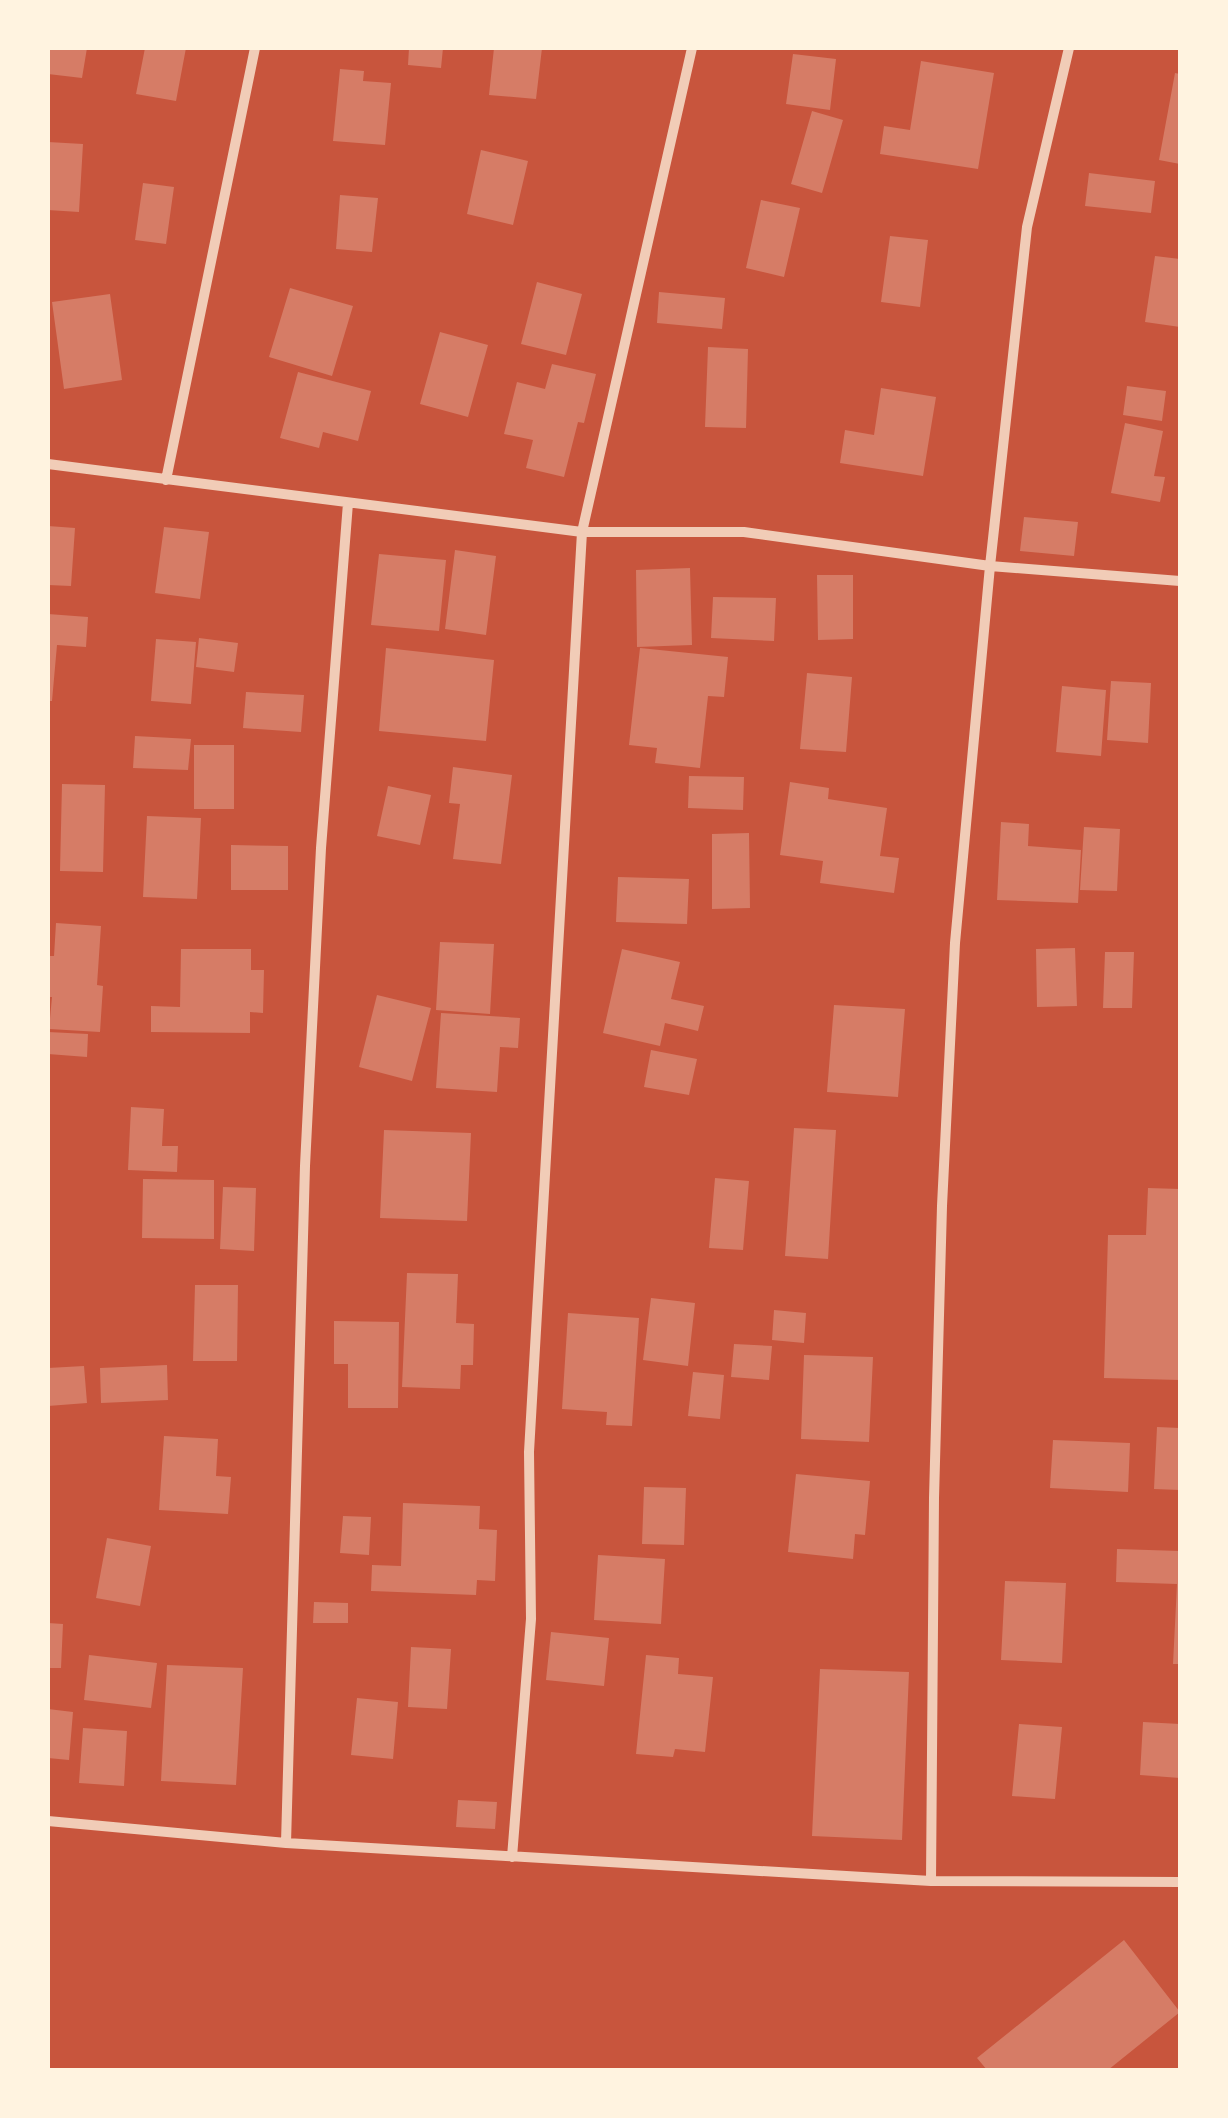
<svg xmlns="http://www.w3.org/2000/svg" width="1228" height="2118" font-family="Raleway,sans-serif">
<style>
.building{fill:#d67c66}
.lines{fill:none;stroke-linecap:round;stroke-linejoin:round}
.minor{stroke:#f1ccb7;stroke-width:10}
</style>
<rect width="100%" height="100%" fill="#c8553d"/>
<!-- building -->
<path class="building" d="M48,48H87L82,78L48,74Z
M145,48H186L176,101L136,94Z
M409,48H443L441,68L408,65Z
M494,48H542L536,99L489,95Z
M793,54L836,59L830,110L786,104Z
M921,61L994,73L978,169L880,154L884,126L910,130Z
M340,69L364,71L363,81L391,83L385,145L333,141Z
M1175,73L1180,74V164L1159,160Z
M812,111L843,120L822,193L791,184Z
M48,142L83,144L79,212L48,210Z
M481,150L528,161L513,225L467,214Z
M1089,173L1155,181L1151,213L1085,206Z
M143,183L174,187L166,244L135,240Z
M340,195L378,198L372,252L336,249Z
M761,200L800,208L784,277L746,268Z
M890,236L928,240L920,307L881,302Z
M1155,256L1180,259V327L1145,322Z
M537,282L582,294L566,355L521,344Z
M290,288L353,306L332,376L269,357Z
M659,292L725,298L722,329L657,323Z
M110,294L122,380L64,389L52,302Z
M440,332L488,345L468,417L420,404Z
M708,347L748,349L746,428L705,427Z
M552,364L596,374L584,423L578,422L564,477L526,468L533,440L504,434L517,382L545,389Z
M298,372L371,391L358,441L323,432L319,448L280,438Z
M1127,386L1166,391L1162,421L1123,415Z
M881,388L936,397L923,476L840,463L845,430L874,435Z
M1125,423L1163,431L1154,476L1165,477L1160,502L1111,493Z
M1024,517L1078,522L1074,556L1020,551Z
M48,526L75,528L71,586L48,585Z
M164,527L209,532L200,599L155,593Z
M455,550L496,556L486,635L445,629Z
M379,554L446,560L439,631L371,625Z
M690,568L692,645L637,647L636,570Z
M817,575H853V639L818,640Z
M713,597L776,598L774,641L711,638Z
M48,614L88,617L86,647L57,645L52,701H48Z
M199,638L238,643L234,672L196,667Z
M156,639L196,642L191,704L151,701Z
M386,648L494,660L486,741L379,731Z
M640,648L728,657L724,697L708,696L700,768L655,763L657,748L629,745Z
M807,673L852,677L846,752L800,749Z
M1111,681L1151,683L1148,743L1107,740Z
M1062,686L1106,690L1101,756L1056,752Z
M246,692L304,695L301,732L243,728Z
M135,736L191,739L188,770L133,768Z
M194,745H234V809H194Z
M453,767L512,775L501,864L453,859L460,804L449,803Z
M689,776L744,777L743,810L688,808Z
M790,782L829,788L828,799L887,808L880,856L899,858L894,893L820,883L823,861L780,855Z
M62,784L105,785L103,872L60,871Z
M388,786L431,795L420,845L377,836Z
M147,816L201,818L197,899L143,897Z
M1001,822L1029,824L1028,846L1081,850L1078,903L997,900Z
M1084,827L1120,829L1117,891L1080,890Z
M749,833L750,908L712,909V834Z
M231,845L288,846V890H231Z
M618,877L689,879L687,924L616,922Z
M56,923L101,926L97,985L103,986L100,1032L49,1029L52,997H48V956H54Z
M440,942L494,944L490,1014L436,1010Z
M1075,948L1077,1006L1037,1007L1036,949Z
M181,949H251V970H264L263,1013L250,1012V1033L151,1032V1006L180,1007Z
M622,949L680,962L671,999L704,1006L698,1031L665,1023L660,1046L603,1033Z
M1105,952H1134L1132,1008H1103Z
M377,995L431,1008L412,1081L359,1067Z
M834,1005L905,1009L898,1097L827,1092Z
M441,1013L520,1018L518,1048L500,1047L497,1092L436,1088Z
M48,1032L88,1034L87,1057L48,1054Z
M651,1050L697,1059L689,1095L644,1087Z
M131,1107L164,1109L162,1146H178L177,1172L128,1170Z
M794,1128L836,1130L828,1259L785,1256Z
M384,1130L471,1133L467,1221L380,1218Z
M715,1178L749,1181L743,1250L709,1248Z
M143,1179L214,1180V1239L142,1238Z
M223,1187L256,1188L254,1251L220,1249Z
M1148,1188L1180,1189V1380L1104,1378L1108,1235H1146Z
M407,1273L458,1274L456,1323L474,1324L473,1365H461L460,1389L402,1387Z
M195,1285H238L237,1361H193Z
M651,1298L695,1303L688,1366L643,1360Z
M774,1310L806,1313L804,1343L772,1340Z
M568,1313L639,1318L632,1426L606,1425L607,1412L562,1409Z
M334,1321L399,1322L398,1408H348V1364H334Z
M734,1344L772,1346L769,1380L731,1377Z
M804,1355L873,1357L869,1442L801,1439Z
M167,1365L168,1400L101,1403L100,1368Z
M84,1366L87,1403L48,1406V1368Z
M693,1372L724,1375L720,1419L688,1416Z
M1157,1427L1180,1428V1490L1154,1489Z
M164,1436L218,1439L216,1476L231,1477L228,1514L159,1510Z
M1053,1440L1130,1443L1128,1492L1050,1488Z
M796,1474L870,1481L865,1535L855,1534L853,1559L788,1552Z
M644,1487L686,1488L684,1545L642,1544Z
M403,1503L480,1506L479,1529L497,1530L495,1581L477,1580L476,1595L371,1591L372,1565L401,1566Z
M343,1516L371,1517L369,1555L340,1553Z
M107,1538L151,1546L140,1606L96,1598Z
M1117,1549L1180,1551V1664H1173L1177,1584L1116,1582Z
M598,1555L665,1559L661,1624L594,1620Z
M1005,1581L1066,1583L1062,1663L1001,1660Z
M314,1602L348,1603V1623H313Z
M48,1623L63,1624L61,1668H48Z
M551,1632L609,1638L604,1686L546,1680Z
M411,1647L451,1649L447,1709L408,1707Z
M89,1655L157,1663L151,1708L84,1700Z
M646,1655L679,1658L678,1674L713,1677L705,1752L675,1749L673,1757L636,1754Z
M167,1665L243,1668L236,1785L161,1781Z
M820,1669L909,1672L902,1840L812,1836Z
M357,1698L398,1702L393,1759L351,1755Z
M48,1709L73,1712L69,1760L48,1758Z
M1143,1722L1180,1724V1778L1140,1775Z
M1019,1724L1062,1727L1055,1799L1012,1796Z
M83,1728L127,1731L124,1786L79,1783Z
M458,1800L497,1802L495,1829L456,1827Z
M1124,1940L1180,2012L1108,2070H987L977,2058Z"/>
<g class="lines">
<!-- minor -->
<path class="minor" d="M48,464L582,532H744L990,566L1180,581
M166,480L255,48
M48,1821L286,1843L931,1881L1180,1882
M286,1843L305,1166L321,848L348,503
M512,1857L531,1619L529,1452L582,532L692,48
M931,1881L934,1498L942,1206L955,943L990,566L1027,227L1069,48"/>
</g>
<!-- border -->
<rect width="1228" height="2118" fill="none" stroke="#fff3e0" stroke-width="100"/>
</svg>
